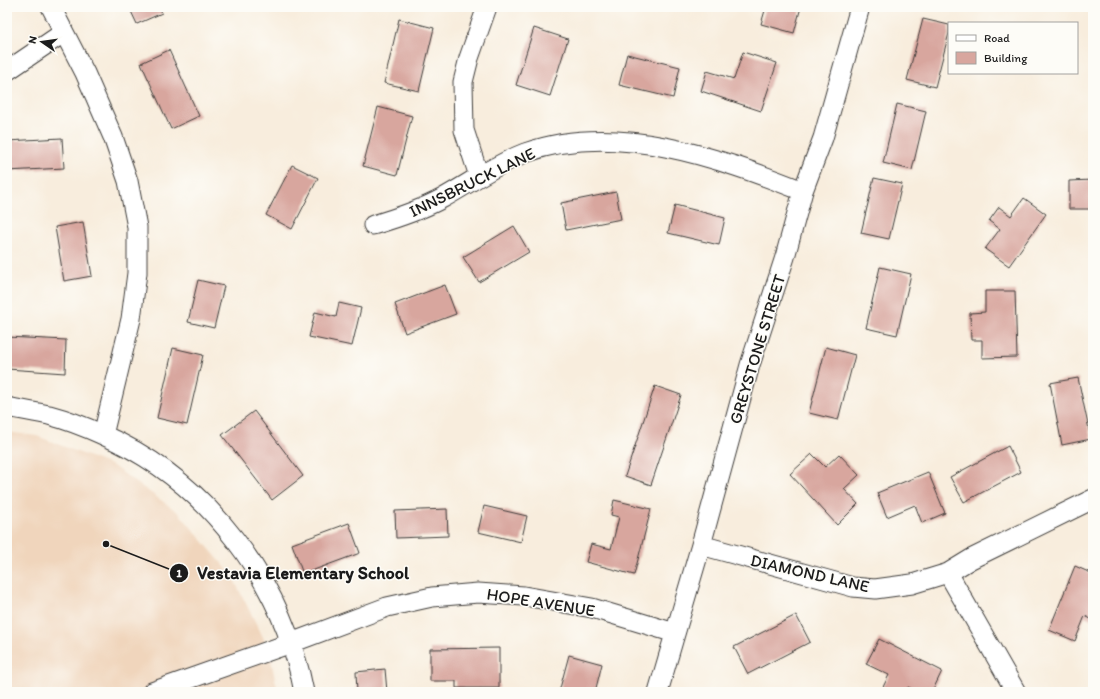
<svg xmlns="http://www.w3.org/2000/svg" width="1100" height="699" font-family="Itim,sans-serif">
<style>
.built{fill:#f0d5bc}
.building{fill:#d8a69e}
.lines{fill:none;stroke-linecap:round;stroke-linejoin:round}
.minor-casing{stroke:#3d3b39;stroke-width:21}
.minor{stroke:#fff;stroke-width:19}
.labels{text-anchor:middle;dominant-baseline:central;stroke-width:3;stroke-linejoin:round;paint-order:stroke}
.street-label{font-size:17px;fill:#1c1c1c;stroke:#fdfcf7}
.leader{fill:none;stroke:#1c1c1c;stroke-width:1.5}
.callout-dot{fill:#1c1c1c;stroke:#fdfcf7;stroke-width:1.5}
.mark-label{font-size:12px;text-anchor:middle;font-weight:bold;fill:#fff}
.callout-label{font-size:18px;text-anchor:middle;font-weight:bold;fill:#1c1c1c;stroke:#fdfcf7;stroke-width:3;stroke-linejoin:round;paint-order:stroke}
</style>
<rect width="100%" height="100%" fill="#fdfcf7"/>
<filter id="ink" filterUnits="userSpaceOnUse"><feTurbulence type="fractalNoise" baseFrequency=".025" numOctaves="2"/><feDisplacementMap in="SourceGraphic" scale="8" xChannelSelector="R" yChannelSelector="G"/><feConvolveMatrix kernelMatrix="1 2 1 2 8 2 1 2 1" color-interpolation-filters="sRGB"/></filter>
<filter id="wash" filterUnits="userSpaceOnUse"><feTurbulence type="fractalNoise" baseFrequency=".012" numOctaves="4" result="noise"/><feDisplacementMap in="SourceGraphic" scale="16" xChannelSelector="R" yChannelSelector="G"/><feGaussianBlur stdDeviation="0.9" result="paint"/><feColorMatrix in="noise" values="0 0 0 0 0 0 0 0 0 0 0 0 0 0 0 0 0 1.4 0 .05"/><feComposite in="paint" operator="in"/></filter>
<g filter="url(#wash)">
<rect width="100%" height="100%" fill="#f8eddd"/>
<!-- built -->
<path class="built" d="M7,432L37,436L113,466L179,513L231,574L268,647L278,692H7Z"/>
<g id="blocks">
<!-- building -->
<path class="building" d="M129,7H159L162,13L137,24Z
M766,7H801L794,33L761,24Z
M399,19L434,28L419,91L384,83Z
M923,19L949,25V33L935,87L907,80Z
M534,28L568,39L550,96L516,85Z
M169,50L199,116L171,129L141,63Z
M743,52L777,63L761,111L701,91L707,71L734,79Z
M627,54L680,67L673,98L619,85Z
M897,104L926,111L912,170L883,163Z
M378,107L412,116L397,175L363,166Z
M62,138L64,168L7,171V141Z
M292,165L318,178L292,229L266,215Z
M874,178L902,184L889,239L861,233Z
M1093,180V209H1069V181Z
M616,192L621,219L566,230L561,203Z
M1024,198L1046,214L1009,266L985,249L1000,229L989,221L999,207L1011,216Z
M675,205L725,218L719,245L668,233Z
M83,222L92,276L64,281L55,227Z
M514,226L529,252L479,282L463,257Z
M880,267L911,274L897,335L866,328Z
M198,280L224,286L214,328L188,322Z
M445,285L456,314L405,333L395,304Z
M985,291H1015L1017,357L982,358V340H971L970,313L985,312Z
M339,303L361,308L352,346L309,337L315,312L336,317Z
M7,337L66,340L65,373L7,369Z
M826,347L855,355L838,420L809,413Z
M173,348L203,355L187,425L157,418Z
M1078,378L1091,439L1062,445L1050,383Z
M655,386L681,395L651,485L625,476Z
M254,411L303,476L272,500L222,435Z
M1008,446L1021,472L964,502L950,477Z
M812,454L825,467L839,454L859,475L844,489L858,504L837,525L790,474Z
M928,472L945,513L922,523L915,505L887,517L877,493Z
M614,500L651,509L634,575L586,562L591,544L611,549L619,517L611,515Z
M484,506L527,516L521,542L478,532Z
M447,509L448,536L396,538L395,511Z
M349,523L360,553L303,574L292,544Z
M1075,566L1093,574V596L1091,600H1093V620L1085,616L1075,641L1049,630Z
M796,615L810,642L748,674L734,647Z
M879,639L942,671L932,692H919L908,687L905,692H894L883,687L889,675L866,664Z
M499,648V688H456V681H430V649Z
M569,655L602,664L595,692H559Z
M385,669L387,692H357L356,672Z"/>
</g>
</g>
<g filter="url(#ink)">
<use href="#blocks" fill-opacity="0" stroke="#3d3b39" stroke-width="1"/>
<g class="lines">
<defs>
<path id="minor" d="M51,7L85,73L113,137L128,181L137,227V273L131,319L103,435
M7,71L63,33
M479,176L464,130L463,82L469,58L487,7
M373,225C397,218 421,210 443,198C470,183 496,164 525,153C615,120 719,158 803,191
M7,407C21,410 35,412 49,415C64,419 88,428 103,435C207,480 283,582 304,692
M701,545L853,587L875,589L912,584L948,573L971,559L1093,499
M948,573L1016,692
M152,692L291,643L387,607L432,597L478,593L524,596L592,608L675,633
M658,692L701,545L750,365L785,257L803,191L823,138L860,7"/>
</defs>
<!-- minor casing -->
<use href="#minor" class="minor-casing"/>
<!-- minor -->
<use href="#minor" class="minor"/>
</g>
</g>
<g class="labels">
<!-- street labels -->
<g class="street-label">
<text transform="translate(472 182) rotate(-26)">INNSBRUCK LANE</text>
<text transform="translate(757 349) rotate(-73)">GREYSTONE STREET</text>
<text transform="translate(810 573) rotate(13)">DIAMOND LANE</text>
<text transform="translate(541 602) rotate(9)">HOPE AVENUE</text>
</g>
</g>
<!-- callouts -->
<path class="leader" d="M106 544L179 573"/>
<g class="callout-dot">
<circle cx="106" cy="544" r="4"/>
<circle cx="179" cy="573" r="10"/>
</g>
<g class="mark-label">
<text x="179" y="577">1</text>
</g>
<g class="callout-label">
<text x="303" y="579">Vestavia Elementary School</text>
</g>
<!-- margin -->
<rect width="1100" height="699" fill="none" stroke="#fdfcf7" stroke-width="24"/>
<!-- legend -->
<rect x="948" y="22" width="130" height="52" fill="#fdfcf7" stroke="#a3a29f"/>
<rect x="956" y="35" width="20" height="6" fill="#ffffff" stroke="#a3a29f"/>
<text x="984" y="42" font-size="12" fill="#1c1c1c">Road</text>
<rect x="956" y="52" width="20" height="12" fill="#d8a69e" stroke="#a3a29f"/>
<text x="984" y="62" font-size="12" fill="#1c1c1c">Building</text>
<!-- north arrow -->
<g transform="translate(42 42) rotate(283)" stroke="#fdfcf7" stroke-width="3" paint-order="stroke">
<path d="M0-3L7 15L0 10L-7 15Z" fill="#1c1c1c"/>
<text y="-6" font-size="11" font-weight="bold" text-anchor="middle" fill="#1c1c1c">N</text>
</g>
</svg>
